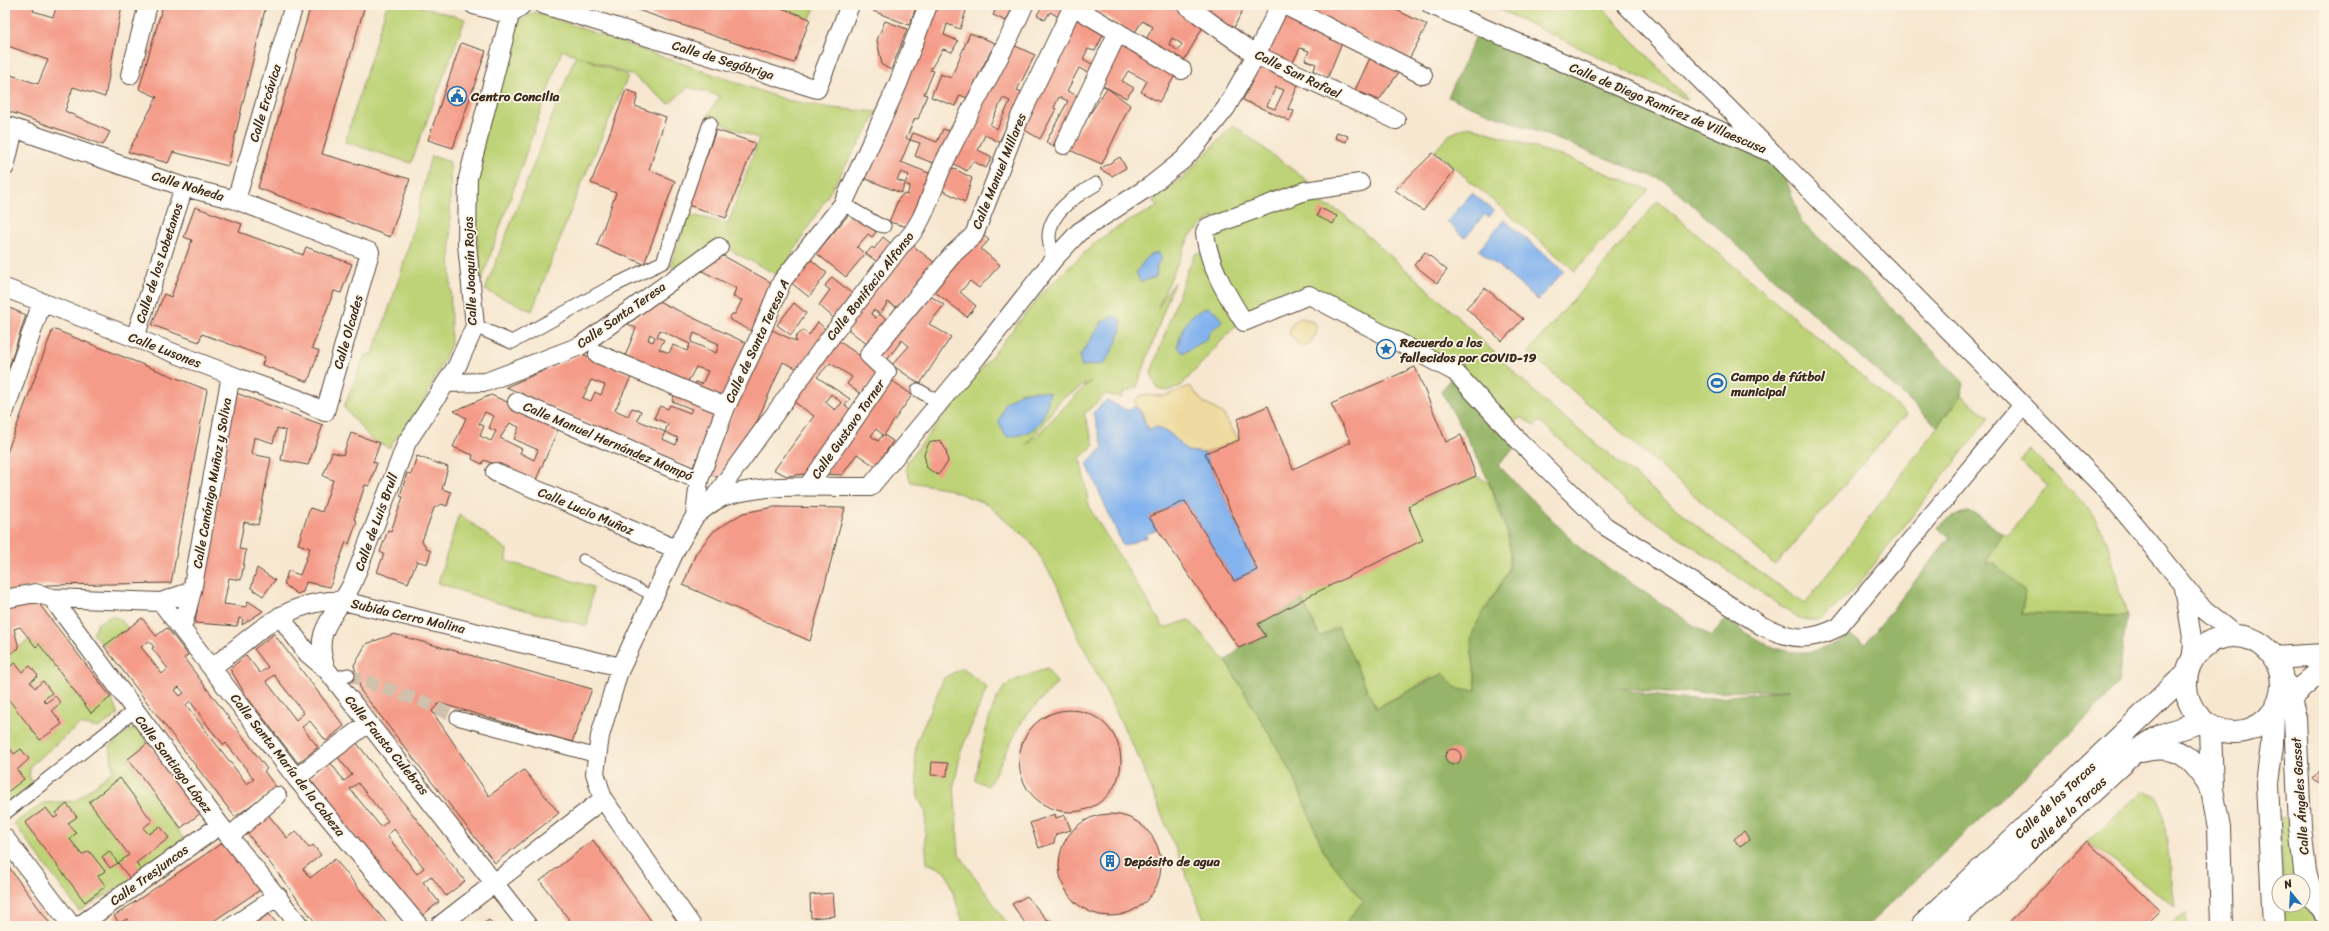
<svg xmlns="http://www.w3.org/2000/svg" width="2329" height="931" font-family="Sriracha,sans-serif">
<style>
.green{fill:#bed377;stroke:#7c7e4a;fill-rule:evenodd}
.forest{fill:#96b568;stroke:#687043;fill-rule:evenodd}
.sand{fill:#eeda9e;stroke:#94825e}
.water{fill:#83b3ee;stroke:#5f6e86}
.building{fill:#f49c89;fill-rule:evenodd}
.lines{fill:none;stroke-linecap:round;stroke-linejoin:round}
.pedestrian-tunnel{stroke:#d1c1ac;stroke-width:13;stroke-dasharray:13 6;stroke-linecap:butt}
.service-casing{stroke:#574639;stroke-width:11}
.pedestrian-casing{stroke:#574639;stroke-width:15}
.minor-casing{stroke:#574639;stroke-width:20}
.tertiary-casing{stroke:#574639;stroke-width:24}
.service{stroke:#fff;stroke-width:9}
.pedestrian{stroke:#fff;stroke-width:13}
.minor{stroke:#fff;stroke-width:18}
.tertiary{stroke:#fff;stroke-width:22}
.labels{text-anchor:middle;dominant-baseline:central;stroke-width:3.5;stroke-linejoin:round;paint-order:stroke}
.street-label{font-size:13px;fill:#3b2a1e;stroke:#fcf5e5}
.poi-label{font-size:13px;font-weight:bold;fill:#3b2a1e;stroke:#fcf5e5;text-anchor:start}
</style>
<rect width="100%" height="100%" fill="#fcf5e5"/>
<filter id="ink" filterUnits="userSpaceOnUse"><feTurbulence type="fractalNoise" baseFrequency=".025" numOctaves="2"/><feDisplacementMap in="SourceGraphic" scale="8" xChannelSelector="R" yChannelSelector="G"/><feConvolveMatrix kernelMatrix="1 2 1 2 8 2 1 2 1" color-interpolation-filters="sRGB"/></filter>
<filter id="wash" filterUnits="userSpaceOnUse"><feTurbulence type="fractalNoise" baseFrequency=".012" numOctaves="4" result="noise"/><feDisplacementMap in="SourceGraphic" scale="16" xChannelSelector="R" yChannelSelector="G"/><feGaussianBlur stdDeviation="0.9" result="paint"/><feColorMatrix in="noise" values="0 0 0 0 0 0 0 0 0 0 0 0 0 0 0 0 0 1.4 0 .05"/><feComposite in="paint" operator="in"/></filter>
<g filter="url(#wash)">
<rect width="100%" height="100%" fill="#f7e7d0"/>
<!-- green -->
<path class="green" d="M387,5H416L465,19L411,163L345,142Z
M774,5H816L810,19Z
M1490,5H1600L1688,100Z
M535,12L786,100L831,108L878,112L779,276L715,242L683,267H670L688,214L728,224L759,139L707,117L720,96L688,87L669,104L634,76L579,56L628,76L578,192L532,311L485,290L576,55L562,50L481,282L472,178L513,22Z
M1233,125L1309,182L1314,200L1342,213L1439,299L1547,404L1712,538L1805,604L1961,395L1989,418L1854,590L1821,620H1802L1627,502L1540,421L1535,426L1521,417L1510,425L1455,372L1309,295L1244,322L1206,243L1214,216L1190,236L1158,307L1174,282L1137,387L1123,393L1122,398L1106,394L1084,414L1094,445L1080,458L1090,509L1164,628L1189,620L1226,661L1293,775L1325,854L1363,901L1343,926H1207L1138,756L1078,636L1061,592L1038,553L1028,539L987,504L945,488L911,482L906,469L907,462L1043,292L1097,241L1116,228L1159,206L1152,201L1184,177ZM1091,381L1082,389L1026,446L1061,399Z
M1469,126L1570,159L1649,190L1575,271L1435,151L1449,135Z
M431,156L450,162L451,345L423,403L389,448L371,439L344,407L365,355H372C386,319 399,281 410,242C418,214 423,185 431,156Z
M1658,201L1906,414L1775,565L1528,352Z
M1196,253L1205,254L1236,325L1181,386L1168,391L1157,388L1151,373L1186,274Z
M2030,450L2091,511L2107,541L2127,615L2022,613L2025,591L1993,563L1985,564L2002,534L2006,537L2048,485L2020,462Z
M1476,476L1489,483L1508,536L1510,550L1508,571L1480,619L1473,656L1476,690L1461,691L1452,685L1431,678L1376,708L1338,627L1320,637L1302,600L1408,506Z
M459,514L507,550L506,561L593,587L587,626L494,602L438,583Z
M112,616L121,620L128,628L104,646L93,634L98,623Z
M30,639L36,647L39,644L91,712L111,697L118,715L98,728L80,724L31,765L29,776L34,784L5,808V657Z
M962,668L987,687L961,751L954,786L959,854L1009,926H964L946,871L927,863L925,837L926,813L918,797L915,756L917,741L944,678Z
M1047,668L1057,683L1024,718L988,786L975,780C980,757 989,700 1007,685C1016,678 1037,673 1047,668Z
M136,726L148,743L128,759L185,841L131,880L79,911L14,823L44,803L75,801L113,771L110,746Z
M2143,791L2159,798L2163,813L2175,906L2087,841Z
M2292,817L2295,881H2283L2280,818Z
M2303,902L2319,926H2285L2284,905H2303Z
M2186,912V926H2169L2176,918Z"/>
<!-- forest -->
<path class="forest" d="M1480,27L1777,155L1802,223L1861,276L1964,383L1961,395L1937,426L1667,182L1448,97Z
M1455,372L1520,442L1498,465L1583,551L1711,637L1725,619C1771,650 1798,667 1851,635L1865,644L1950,537L1937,527C1972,504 1970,509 2002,534L1986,564L1993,563L2025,591L2022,613L2127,615L2118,683L2095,710L1867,926H1343L1363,901L1325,854L1293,775L1226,661L1239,648L1266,636L1258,624L1302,600L1320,637L1338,627L1376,708L1444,673C1455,689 1457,691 1476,690C1476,674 1471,657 1471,641C1473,620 1501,590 1508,571C1522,530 1463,429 1441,392ZM1618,687L1665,693L1789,690L1687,700L1638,693Z"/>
<!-- sand -->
<path class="sand" d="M1301,318C1323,322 1319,331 1308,346H1300L1289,333L1293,322Z
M1190,386L1202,401L1223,414L1239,440L1205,453L1187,451L1171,434L1151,430L1146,426L1142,412L1136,407L1135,400L1141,395L1165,396Z"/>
<!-- water -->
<path class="water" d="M1472,193L1494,211L1489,217L1485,214L1465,238L1447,222Z
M1504,220L1564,271L1538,300L1479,250Z
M1158,252L1162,258L1157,265L1156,277L1140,282L1136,272L1148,256Z
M1208,307L1217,312L1222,321L1210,332L1206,340L1183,353L1177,347C1184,325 1185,316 1208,307Z
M1114,315L1122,322C1120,339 1113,350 1104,364L1081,366L1080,356L1102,322Z
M1039,391L1050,393C1044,421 1037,435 1006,437L999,422L1005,403L1022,392Z
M1107,400L1126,410L1136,407C1144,414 1143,423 1150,430L1155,426L1171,434L1187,451L1205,453L1257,570L1234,581L1185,501L1149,517L1157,530L1146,534L1147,537L1123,546L1087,464L1103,447L1093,413Z"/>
<g id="blocks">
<!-- building -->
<path class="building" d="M5,5H35L33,11L53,17L57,5H122L105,97L73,87L65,111L110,132L103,145L5,110V73L38,84L48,60L5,45Z
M163,5H266L228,166L173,152L168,163L128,152L157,97L139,89Z
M311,5H365L322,154L410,179L390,237L258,188Z
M623,5H774L810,19L794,63Z
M876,5H917L909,25L873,11Z
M933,5H956L966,11L960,29L947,24L944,35L958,41L952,52L943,49L930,70L934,71L924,94L927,95L918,119L915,118L906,138L910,140L913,133L937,142L943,129L952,132L938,165L915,156L920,143L910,140L901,162L934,175L913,225L904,226L889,222L898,200L903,194L907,195L910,186L905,184L901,193L864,178ZM901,172L909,175L905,183L897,180Z
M973,5H986L983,10Z
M993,5H1014L1006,21L993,15L997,7Z
M1043,5H1062L1068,8L1062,19L1050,12L1045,20L1037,15Z
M1088,5H1175L1204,25L1182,64L1145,41L1153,27L1142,21L1134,34ZM1172,38L1182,44L1178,51L1169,44Z
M1192,5H1245L1233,30Z
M1292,5H1386L1427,25L1409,59Z
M1078,14L1106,29L1095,51L1088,49L1083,59L1094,65L1090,74L1079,68L1067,91L1078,96L1053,146L1046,142L1068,101L1059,97L1054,108L1056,109L1040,139L1021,128Z
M1283,14L1343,40L1327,79L1313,73L1316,64L1305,60L1309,51L1300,48L1292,64L1264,52Z
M885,21L907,29L891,70L882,65L877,40Z
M970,33L995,43L967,98L960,95L955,106L931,97L940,74L951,78Z
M1122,42L1176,74L1159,102L1141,92L1147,81L1128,71L1122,81L1134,88L1126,98L1107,88L1130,105L1102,164L1067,149L1107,88L1098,83Z
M461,43L486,51L453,148L428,140Z
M1009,43L1035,55L1017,90L1024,93L999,142L985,135L978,150L992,157L986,168L973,161L967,171L949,161ZM1003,98L1010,101L997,129L990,125Z
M1372,54L1402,68L1379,100L1355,90Z
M1260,64L1300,80L1288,109L1294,111L1290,121L1243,100ZM1276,87L1284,90L1275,109L1267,106Z
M626,90L638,94L635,106L666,117L649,170L675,181L644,264L597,245L616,193L591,183Z
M716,130L755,143L726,218L688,205Z
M1337,132L1348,136L1346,142L1335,138Z
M1433,153L1454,171L1423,211L1395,190Z
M1120,157L1126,168L1112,176L1100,169Z
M947,165L972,178L965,202L940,189Z
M195,207L242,224L239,232L303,255L306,247L352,264L341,293L334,291L312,348L319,351L308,382L262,365L265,357L202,334L199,342L152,325L164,294L171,297L192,240L184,237Z
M1320,208L1337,216L1333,224L1317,216Z
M851,212L876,232L872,237L868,234L857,247L865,254L846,277L816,253Z
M979,232L989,240L981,249L1000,265L979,288L970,281L960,292L976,306L967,317L929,287Z
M883,237L893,245L879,263L866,254L872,247L874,249Z
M908,242L935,263L898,308L888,302L880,314L873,310L871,314L876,318L879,314L888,320L868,345L844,326Z
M1425,252L1447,270L1437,283L1414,265Z
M720,254L774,284L753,332L729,319L732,314H735L742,300L733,297L736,288L700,270Z
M810,259L827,273L809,297L789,281Z
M832,277L855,296L836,320L819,305L830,290L825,286Z
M1485,288L1523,319L1502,341L1466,308Z
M925,292L944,305L929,324L951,337L920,384L892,365L909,346L902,340L886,361L877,355Z
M658,301L748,344L721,399L692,387L696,382L702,384L708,371L696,367L686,385L624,359L636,328L628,324ZM660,330L690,344L687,351L673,345L669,353L659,349L664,340L657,337ZM694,333L719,344L716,353L691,342ZM650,334L655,337L653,342L648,340Z
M794,303L806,313L791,335L777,325Z
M5,306L26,315L5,379Z
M818,322L826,330L798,369L783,362L755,426L744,444L719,478L707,472L770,329L797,342L795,338L803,330L809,335Z
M53,329L207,390L171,583L48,585L5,592V458Z
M836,339L880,370L862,395L847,384L852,377L830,363L817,377L850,399L845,405L852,411L806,474L787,476L774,470L814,416L790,399ZM831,394L842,403L835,410L825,402Z
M582,354L632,375L615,410L628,416L632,408L641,411L637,420L665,432L662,439L676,445L678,438L665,432L668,424L654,418L660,406L668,409L670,405L690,413L692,409L672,401L675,393L719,411L692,469L506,387ZM591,380L605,385L601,395L595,392L591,401L583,398Z
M1415,367L1446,442L1461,435L1476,476L1408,506L1423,540L1311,595L1258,624L1266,636L1239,648L1149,517L1185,501L1234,581L1257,570L1205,453L1239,440L1238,419L1268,406L1293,469L1351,442L1331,404Z
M890,379L912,395L884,435L893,441L876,467L857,454L842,475L825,474ZM876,429L883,435L878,441L871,436Z
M236,393L323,425L308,465L281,460L286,431L277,428L273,443L254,437L251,454L271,458L258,525L244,522L239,549L246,550L241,580L229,578L224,604L246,607L248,601L263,611L242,625L243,619L239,618L237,626L195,623Z
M491,395L560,425L535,482L484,460L482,464L472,459L473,455L453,447L466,418L454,411ZM485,412L494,416L489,428L496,431L491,441L480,436L484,426L479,424ZM510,423L519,427L514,439L538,450L534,460L520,453L522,449L500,438Z
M351,433L380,443L373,462L377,463L369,486L365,485L354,519L357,521L349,544L346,542L330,587L306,582L303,592L297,594L284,584L288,571L300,575L310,548L298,544L310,508L322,512L333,480L323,476L332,452L343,455Z
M940,440L946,450L948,462L938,475L927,468L924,454L929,443Z
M417,456L448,467L442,489L451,492L447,506L441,504L434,508L422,541L427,549L431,551L427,564L417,561L408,583L377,572L384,554L380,552L388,530L391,531L403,497L400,496L407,473L411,474Z
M774,507L845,508L810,641L683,585L696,553L714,531L743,513Z
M257,568L275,580L263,596L251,588Z
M36,600L111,697L91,713L39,644L36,647L20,627L14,629L19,648L5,657V606Z
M142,618L156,636L167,628L188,655L184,658L267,769L264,771L276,787L235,817L104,646ZM149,641L154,647L152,648L168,669L162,674L141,647ZM179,687L184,693L180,696L175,690ZM190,701L211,730L224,745L226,743L254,779L247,784L186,705Z
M274,634L344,726L326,741L310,721L302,727L318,747L298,763L247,697L230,669L246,655L260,673L268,667L254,649ZM274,675L304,713L296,720L266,681Z
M394,634L592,689L572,742L439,703L432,711L489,796L524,770L559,813L495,863L361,691L354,665L366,644Z
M15,663L22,672L30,666L38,676L30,682L35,688L43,681L52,693L43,700L46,703L55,696L61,703L52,710L62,724L40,740L5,695V670Z
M1019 761a51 51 0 1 1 102 0a51 51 0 1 1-102 0Z
M356,742L465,881L446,896L431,876L423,882L439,902L419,918L309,778L330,762L344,781L352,775L337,756ZM358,783L388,821L381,827L350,789ZM394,829L424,868L417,874L387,836Z
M148,743L202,812L181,828L128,759Z
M7,744L14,754L21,749L29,759L17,770L24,779L5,794V745Z
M1445 757a8 8 0 1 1 16 0a8 8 0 1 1-16 0Z
M932,762L948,763L947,776L931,775Z
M2324,766V788L2313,779Z
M120,778L152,821L143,828L149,834L160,826L169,838L136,863L142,872L131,880L118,863L110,868L102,857L109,851L118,863L129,855L89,802Z
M67,804L77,817L68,823L76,833L70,839L82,855L89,851L105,871L98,876L106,886L85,902L25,823L46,808L54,818L58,816L56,813Z
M266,812L287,838L296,831L309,848L313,845L321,855L303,869L310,878L335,859L389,926H318L244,829Z
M1059 865a51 51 0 1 1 102 0a51 51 0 1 1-102 0Z
M1055,814L1056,818L1065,815L1071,830L1056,834L1054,843L1039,848L1030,823Z
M1744,831L1750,840L1740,847L1734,839Z
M593,840L655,926H574L540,881Z
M225,841L260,890L206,926H132L127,919L119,923L114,916Z
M2087,841L2160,910L2144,926H2006Z
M5,862L52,926H5Z
M833,893L835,916L811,918L810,895Z
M1027,896L1046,919L1066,926H1027L1012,904Z
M269,914L279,926H251Z
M489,920L494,926H481Z"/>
</g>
</g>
<g filter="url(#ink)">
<use href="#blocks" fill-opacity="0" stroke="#574639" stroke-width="1"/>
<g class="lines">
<!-- pedestrian-tunnel -->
<path class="pedestrian-tunnel" d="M348,675L424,702L457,718"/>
<defs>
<path id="service" d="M583,559L654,597"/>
<path id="pedestrian" d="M843,204L879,225L884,226
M1053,260C1052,253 1049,244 1049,236C1050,211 1077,195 1096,184
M475,326L512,342L613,286L663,262L710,123
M918,390L940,403
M334,679L348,675
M457,718L597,756
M5,813L134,711"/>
<path id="minor" d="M474,5L510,15L522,5
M544,5L817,89L850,5
M1071,5L1182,70
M1186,5L1256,55L1396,120
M1284,5L1423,75
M1431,5L1767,151
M1626,5L2023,405L2106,490L2204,610L2238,637
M510,15L468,178L467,244L475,326L457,366L407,442L353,582C337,616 311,628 326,669L528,926
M130,75L148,5
M5,125L184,187L236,200L370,252L325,412L298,399L239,378L5,288
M1064,145L1118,32
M5,167L14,129
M1360,183L1305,191L1208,227L1205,232C1208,265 1227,295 1244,322L1309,295L1455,372L1520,442L1605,526L1762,626C1792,640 1809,642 1839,627L2023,405
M236,200L294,5
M135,338L184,187
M598,354L726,407
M447,383L486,382L580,346L719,247
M517,402L699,480
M5,410L42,302
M495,472L676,549
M808,486L887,372L869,355L953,254L974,235L1020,117L1073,6
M711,502L829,339L901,245C924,226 931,191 943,165C968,111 1001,60 1024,5
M695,516C705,508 716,498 729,495C775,482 823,488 870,487L977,357L1053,260L1079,232L1150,186L1183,160L1194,148L1226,108L1256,55L1280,5
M2184,588L2193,644L2191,661
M52,598L220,825L300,926
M5,599L35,593L52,598L161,602L192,591
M161,602L296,778L419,926
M280,616L307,653L326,669
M182,629L192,591L231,375
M212,668C253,636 288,598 343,601L621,667
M296,778L368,723
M230,836L277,796
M5,838L72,926
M79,926L220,825
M233,926L278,896
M439,926L603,799
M692,926L603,799L595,773L600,736L618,674L676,549L695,516L699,480L726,407L757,342L782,281L843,204L898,84L928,5"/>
<path id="tertiary" d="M2186 684a48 48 0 1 1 96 0a48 48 0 1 1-96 0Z
M2274,658L2324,655
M2286,685L2295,718L2300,826L2305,872L2312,895L2324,912
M2210,727L2212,789L2219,828L2222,926
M2142,751C2179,741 2194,760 2212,789
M1922,926L2187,673
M1947,926L2133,753L2162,735L2202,721
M2274,926L2267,783L2272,745L2273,712L2324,668"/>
</defs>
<!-- service casing -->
<use href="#service" class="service-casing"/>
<!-- pedestrian casing -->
<use href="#pedestrian" class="pedestrian-casing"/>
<!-- minor casing -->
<use href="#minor" class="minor-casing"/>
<!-- tertiary casing -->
<use href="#tertiary" class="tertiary-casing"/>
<!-- service -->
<use href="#service" class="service"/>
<!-- pedestrian -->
<use href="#pedestrian" class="pedestrian"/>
<!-- minor -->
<use href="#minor" class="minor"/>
<!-- tertiary -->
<use href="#tertiary" class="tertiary"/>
</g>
</g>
<!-- icons -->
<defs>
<symbol id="civic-ring" viewBox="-11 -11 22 22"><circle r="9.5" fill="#fcf5e5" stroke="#1f6fb2" stroke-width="1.5"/><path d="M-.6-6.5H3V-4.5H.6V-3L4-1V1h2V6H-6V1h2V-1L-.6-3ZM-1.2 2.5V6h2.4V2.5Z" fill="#1f6fb2"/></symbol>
<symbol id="sight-ring" viewBox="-11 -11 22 22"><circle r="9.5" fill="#fcf5e5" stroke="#1f6fb2" stroke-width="1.5"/><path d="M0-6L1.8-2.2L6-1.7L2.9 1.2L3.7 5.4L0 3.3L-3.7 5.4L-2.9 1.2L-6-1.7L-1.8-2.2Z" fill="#1f6fb2"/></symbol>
<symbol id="stadium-ring" viewBox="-11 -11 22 22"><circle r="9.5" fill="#fcf5e5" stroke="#1f6fb2" stroke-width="1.5"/><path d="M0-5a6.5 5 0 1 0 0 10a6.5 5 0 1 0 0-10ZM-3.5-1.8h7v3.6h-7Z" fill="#1f6fb2"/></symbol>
<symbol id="building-ring" viewBox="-11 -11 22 22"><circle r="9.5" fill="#fcf5e5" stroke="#1f6fb2" stroke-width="1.5"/><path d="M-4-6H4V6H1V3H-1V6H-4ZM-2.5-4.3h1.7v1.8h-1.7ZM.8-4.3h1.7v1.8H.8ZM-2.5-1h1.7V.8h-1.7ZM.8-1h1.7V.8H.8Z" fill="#1f6fb2"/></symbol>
</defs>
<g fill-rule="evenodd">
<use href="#civic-ring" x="446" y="85" width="22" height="22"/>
<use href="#sight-ring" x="1375" y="338" width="22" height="22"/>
<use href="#stadium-ring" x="1706" y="372" width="22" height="22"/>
<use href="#building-ring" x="1099" y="850" width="22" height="22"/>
</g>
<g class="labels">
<!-- street labels -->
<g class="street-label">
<text transform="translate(723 60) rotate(17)">Calle de Segóbriga</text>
<text transform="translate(1298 74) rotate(26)">Calle San Rafael</text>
<text transform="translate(265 103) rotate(-73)">Calle Ercávica</text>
<text transform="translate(1668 108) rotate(23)">Calle de Diego Ramírez de Villaescusa</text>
<text transform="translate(999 171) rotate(-68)">Calle Manuel Millares</text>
<text transform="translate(188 186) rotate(17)">Calle Noheda</text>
<text transform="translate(159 263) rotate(-72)">Calle de los Lobetanos</text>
<text transform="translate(470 271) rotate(-92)">Calle Joaquín Rojas</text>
<text transform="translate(870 286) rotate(-52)">Calle Bonifacio Alfonso</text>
<text transform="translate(621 315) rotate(-35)">Calle Santa Teresa</text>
<text transform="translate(348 332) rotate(-74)">Calle Olcades</text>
<text transform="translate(757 341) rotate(-65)">Calle de Santa Teresa A</text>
<text transform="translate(165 350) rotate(21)">Calle Lusones</text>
<text transform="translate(848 429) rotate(-55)">Calle Gustavo Torner</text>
<text transform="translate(608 441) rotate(23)">Calle Manuel Hernández Mompó</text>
<text transform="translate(212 483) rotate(-80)">Calle Canónigo Muñoz y Soliva</text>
<text transform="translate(586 511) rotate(23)">Calle Lucio Muñoz</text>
<text transform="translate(376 522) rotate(-70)">Calle de Luis Brull</text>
<text transform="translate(408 616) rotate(13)">Subida Cerro Molina</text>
<text transform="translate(387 745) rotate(51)">Calle Fausto Culebras</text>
<text transform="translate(174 764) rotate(53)">Calle Santiago López</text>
<text transform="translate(288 765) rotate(52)">Calle Santa María de la Cabeza</text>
<text transform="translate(2300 796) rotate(-94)">Calle Ángeles Gasset</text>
<text transform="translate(2055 800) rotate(-43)">Calle de las Torcas</text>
<text transform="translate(2068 813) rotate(-43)">Calle de la Torcas</text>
<text transform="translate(149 875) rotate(-36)">Calle Tresjuncos</text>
</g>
<!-- poi labels -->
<g class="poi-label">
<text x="471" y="96">Centro Concilia</text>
<text x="1400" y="342">Recuerdo a los<tspan x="1400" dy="15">fallecidos por COVID-19</tspan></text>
<text x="1731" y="376">Campo de fútbol<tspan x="1731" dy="15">municipal</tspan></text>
<text x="1124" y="861">Depósito de agua</text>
</g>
</g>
<!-- margin -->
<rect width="2329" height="931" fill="none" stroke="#fcf5e5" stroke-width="20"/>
<!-- north arrow -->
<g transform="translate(2291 893) rotate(342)"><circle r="19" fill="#fcf5e5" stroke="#afa495"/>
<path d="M0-3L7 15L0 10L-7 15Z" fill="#1f6fb2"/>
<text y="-6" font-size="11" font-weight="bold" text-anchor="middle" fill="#3b2a1e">N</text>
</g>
</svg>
